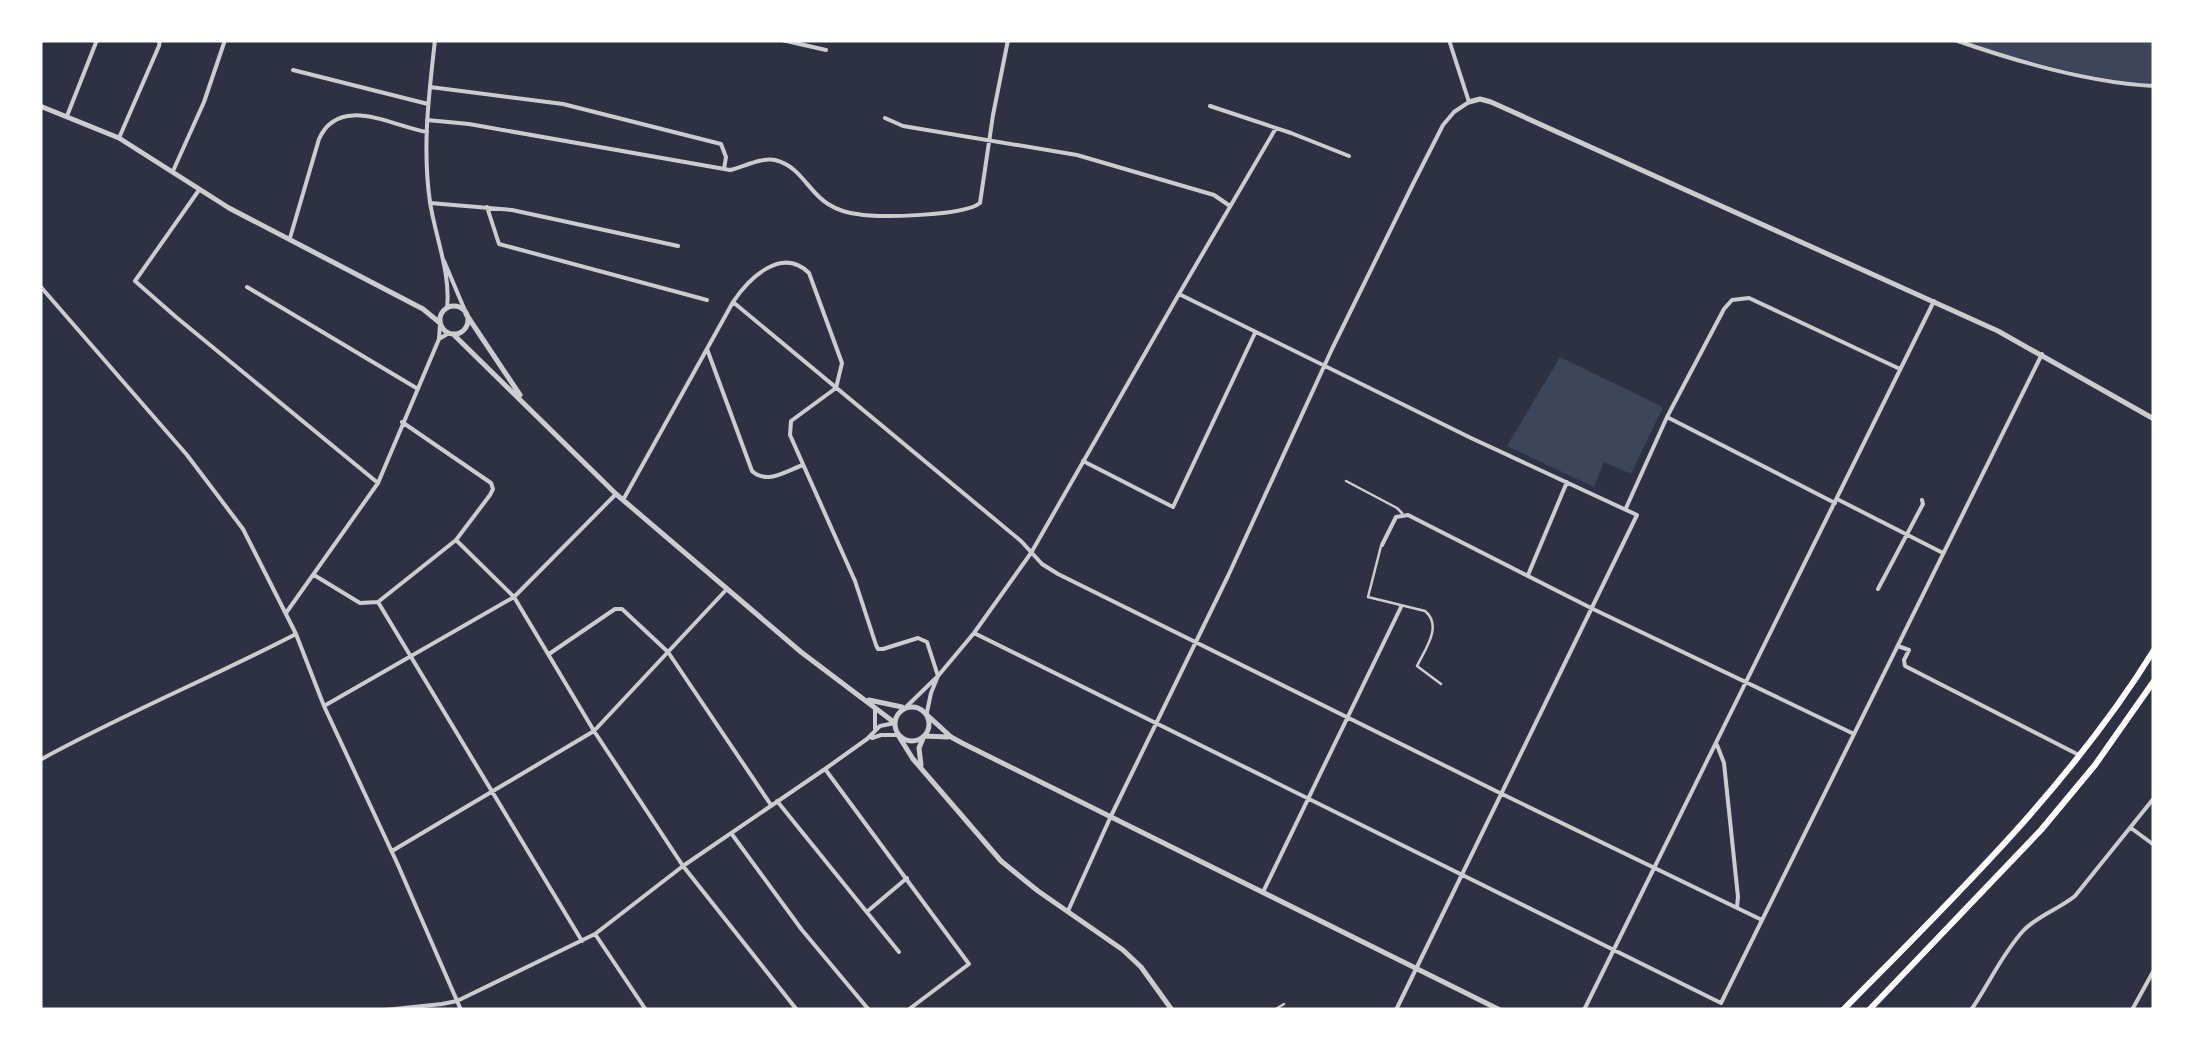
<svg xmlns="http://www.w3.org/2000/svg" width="2194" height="1050" font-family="'Noto Sans',sans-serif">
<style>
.green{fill:#3c4559}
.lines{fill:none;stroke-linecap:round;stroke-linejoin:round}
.service{stroke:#caccd0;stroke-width:2.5}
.minor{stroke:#caccd0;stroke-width:4}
.tertiary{stroke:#caccd0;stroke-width:5}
.secondary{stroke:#fff;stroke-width:6}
</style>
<rect width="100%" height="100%" fill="#2d3142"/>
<!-- green -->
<path class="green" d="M1955,40H2154V86C2086,79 2021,59 1955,40Z
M1560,357L1663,407L1631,474L1604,462L1594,487L1507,446Z"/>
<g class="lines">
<!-- service -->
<path class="service" d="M1346,481L1397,508L1402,513
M1381,546L1368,597L1425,611C1443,626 1425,649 1417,666L1441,684
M1274,1010L1284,1004"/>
<!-- minor -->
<path class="minor" d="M435,40C429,94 422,147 430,202C435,236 451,273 447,308
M782,40L826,50
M1955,40C2015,61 2091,83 2154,86
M293,70L428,104
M430,87L563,104L721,144L726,157L724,169
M1210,106L1291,133L1349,156
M67,116L97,40
M885,118L903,126L1077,155L1214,195L1230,206
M427,120L469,124L730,170C743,167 762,157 775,160C802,167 807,191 828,204C836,209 848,213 857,214C879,218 964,216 980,203L993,115L1008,40
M119,138L159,46L160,40
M173,171L204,102L225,40
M199,190L135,281L176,317L378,483
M430,203L512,210L678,246
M487,207L499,244L707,300
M290,238L319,139C339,94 392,126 427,132
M444,261L466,313
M40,286L187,455L243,529L296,634L324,706L398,865L461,1010
M247,287L418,389
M1179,294L1471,438L1637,515L1396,1010
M733,302C749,278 782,246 809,273L842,363L836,388L791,421L790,435L855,581L876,645L878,649H883L918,638L927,642L938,676L931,693L927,712
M439,339L449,333
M707,349L752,471C767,485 786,471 803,465
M1667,417L1835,503
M402,422L491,483L493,489L490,495L456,540L514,597L594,731L683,866L797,1010
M1083,461L1173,507L1255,333
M1837,499L1943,553
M623,500L733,302L1021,541L1042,564L1058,574L1502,794L1762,920
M1626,508L1667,417L1724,309L1732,300L1749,298L1900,369
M1382,545L1396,517L1408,515L1593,609L1854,734
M314,575L360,603L378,602L582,941
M1528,575L1567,482
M1878,589L1923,504L1922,500
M378,602L456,540
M286,613L378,483L439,339L440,324
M974,633L1721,1003L2042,354
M1898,646L1909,650L1904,660L1905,666L2079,755
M549,654L615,609H622L668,652L771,805
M324,706L514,597L616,494
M905,708L938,676L974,633L1031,553L1179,294L1276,128
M875,729V709
M872,738L881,735H897
M1717,745L1724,763L1738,897L1737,907
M40,760C123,714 211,678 296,634
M825,769L969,964L908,1010
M777,801L899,952
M2131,828L2154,845
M731,833L802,930L869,1010
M392,851L594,731L726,590
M1263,892L1401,607
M869,910L907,878
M1068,911L1111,816L1228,576L1332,349L1414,182L1443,125L1454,112L1469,102L1449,40
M595,934L646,1010
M385,1010L442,1004L457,1001L595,934L683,866L825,769L867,739L880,726L895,723
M1584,1010L1934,301
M1971,1010C1989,984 2002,954 2023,931C2037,916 2059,909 2075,896L2154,798
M2132,1010L2154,970"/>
<!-- tertiary -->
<path class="tertiary" d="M1469,102L1480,99L1491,102L1998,331L2154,419
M40,106L119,138L229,208L423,309L440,323
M440 320a14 14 0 1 1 28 0a14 14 0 1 1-28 0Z
M466,314L520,395
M453,334L616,494L801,652L895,723
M869,700L902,707
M895 724a17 17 0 1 1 34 0a17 17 0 1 1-34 0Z
M926,714L951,737L962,743L1500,1010
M898,735L913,759L1001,861L1038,891L1123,950L1141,967L1172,1010
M921,765L919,748L924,736L948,737"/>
<!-- secondary -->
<path class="secondary" d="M1843,1010C1954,897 2070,786 2154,650
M1869,1010L2041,830L2095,765L2154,681"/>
</g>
<!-- border -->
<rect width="2194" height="1050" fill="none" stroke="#ffffff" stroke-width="85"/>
</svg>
